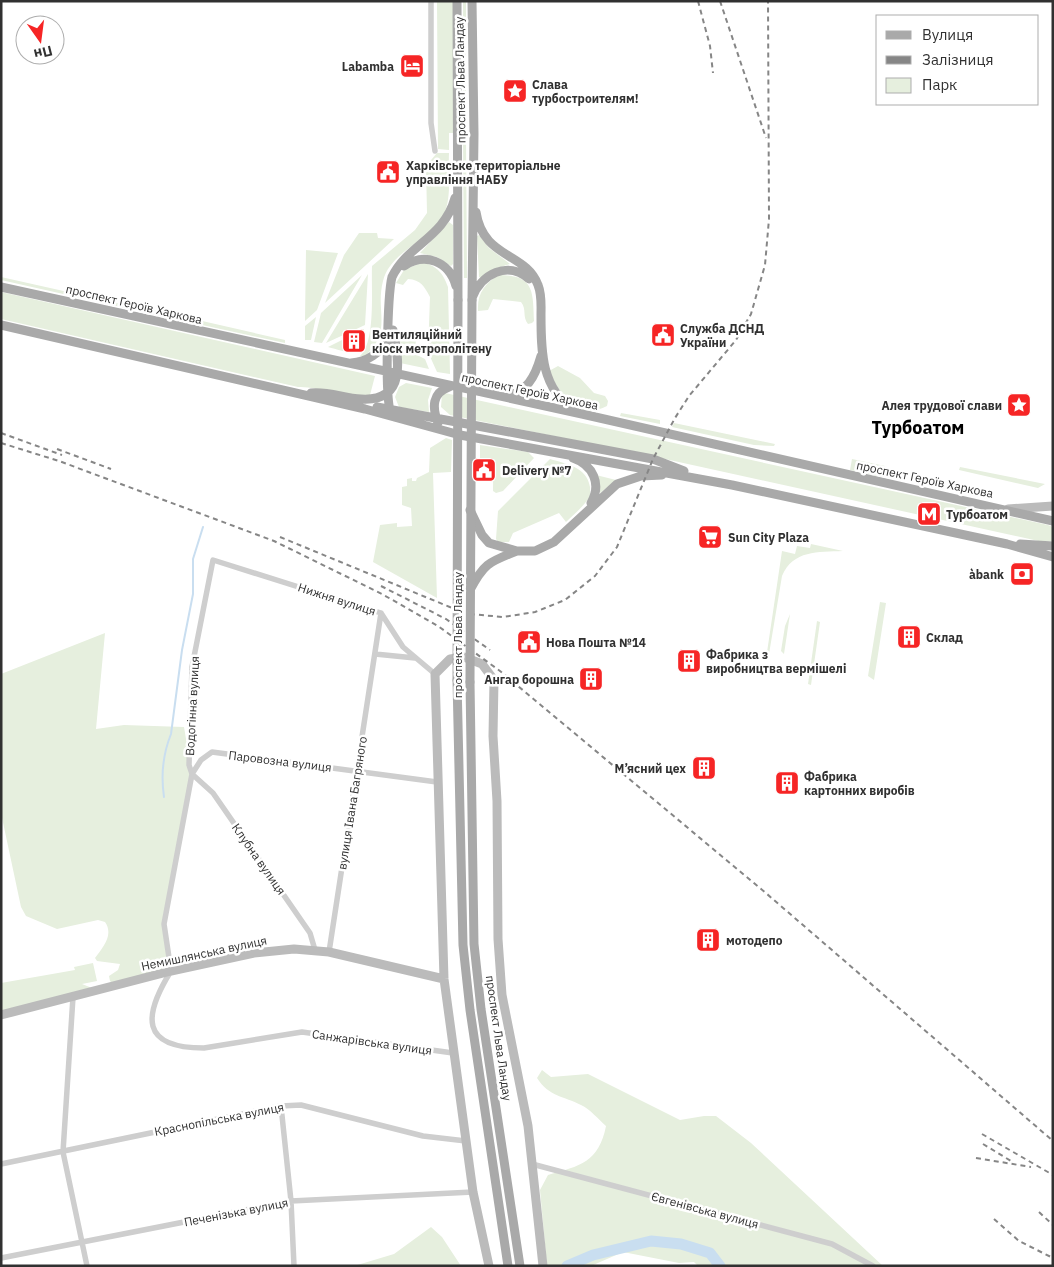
<svg xmlns="http://www.w3.org/2000/svg" width="1054" height="1267" font-family="'IBM Plex Sans',sans-serif">
<style>
.green{fill:#e6efde}
.lines{fill:none;stroke-linecap:round;stroke-linejoin:round}
.stream{stroke:#c9def0;stroke-width:2}
.river{stroke:#c9def0;stroke-width:11}
.street{stroke:#cecece;stroke-width:5.5}
.secondary{stroke:#bbb;stroke-width:9}
.primary{stroke:#a9a9a9;stroke-width:9}
.rail{stroke:#868686;stroke-width:2;stroke-dasharray:5 4;stroke-linecap:butt}
.primary-bridge{stroke:#a9a9a9;stroke-width:9}
.labels{text-anchor:middle;dominant-baseline:central;stroke-width:5;stroke-linejoin:round;paint-order:stroke}
.poi-label{font-size:12px;font-weight:bold;fill:#313131;stroke:#fff;text-anchor:start}
.street-label{font-size:12px;fill:#313131;stroke:#fff}
.district-label{font-size:18px;font-weight:bold;fill:#000;stroke:#fff}
</style>
<rect width="100%" height="100%" fill="#fff"/>
<!-- green -->
<path class="green" d="M437,1H454L453,133H449V150L438,149Z
M463,1H466V132H463Z
M463,136H466L467,278H464Z
M437,153H449C448,171 452,196 444,214C431,241 390,251 383,281C375,312 393,330 365,356H360C376,342 371,288 372,266L415,230L427,213L426,166Z
M449,222L453,225V264L451,266L437,257L420,253Z
M359,233H377L378,238L394,239L325,303L344,255Z
M479,235L489,248L510,264L494,269L481,278L479,277L477,236Z
M306,250L338,253L317,310L305,321Z
M423,262C438,267 443,273 448,287L450,374L437,372L428,352L430,297C424,286 421,280 408,279L403,285L396,283L404,270Z
M368,274L365,325L326,343Z
M362,275L322,343L314,342L321,313Z
M498,275C534,275 533,290 534,321L532,323L528,324C522,317 527,309 521,302L493,299L488,310L478,311C477,293 485,284 498,275Z
M1,277L135,307L130,309L1,280Z
M1,292L375,376L370,395C347,400 322,386 298,387L1,319Z
M145,308L285,340V343L152,314Z
M316,317L311,340H305V326Z
M364,329C364,360 350,353 328,347Z
M400 341a8 8 0 1 1 16 0a8 8 0 1 1-16 0Z
M415,354L425,359L429,369L400,363L399,355Z
M558,366L580,378L594,393L605,396L608,401L607,406C578,422 560,394 549,371Z
M406,383L432,388L428,400L429,412L399,407L395,397L399,387Z
M445,393L1048,525L1053,527V541L1043,542L656,457L450,415L441,407L442,394Z
M621,413L660,420V424L620,416Z
M674,423L775,444L774,446L754,445L672,427Z
M446,438L452,440L451,472L433,473L437,598L373,562L380,525L397,523V527L412,526L411,508L402,505V487L407,486V479L412,478V481H416L417,478L429,472L430,448Z
M480,445L528,452L534,458L503,491L496,493L493,491C493,478 495,464 480,462Z
M550,459C567,464 587,467 590,487C590,491 591,495 588,499C583,507 573,515 566,522L559,513L513,533L509,542H498L496,539L498,511Z
M852,459L885,466L882,477L850,470Z
M960,467L1045,484L1038,488L959,470Z
M596,475L616,480L600,493Z
M811,544L843,551C818,552 793,550 782,576L769,654L766,659L782,551L795,554L797,546L810,548Z
M880,602L886,603L874,680L868,676Z
M790,614L784,654L781,651L785,626Z
M817,621L820,622L811,685L808,684Z
M105,633L96,729L124,725L184,727L192,774L164,924L171,971L115,986L110,981L109,976L118,970L120,964L97,961L95,958C103,947 114,935 105,922L98,920L57,929L26,916L21,907L1,813V674Z
M93,963L97,981L82,984L92,988L1,1015V983L75,970L74,967Z
M542,1070L551,1077L588,1074L680,1120L704,1116H716L751,1143L883,1266H698L694,1262L679,1263L623,1252L591,1266H547L540,1190L548,1175C580,1166 599,1162 606,1126C598,1119 590,1109 581,1105C564,1096 549,1097 537,1078Z
M431,1227L442,1237L461,1266H354L394,1254Z"/>
<g class="lines">
<!-- stream -->
<path class="stream" d="M164,797C161,777 163,754 171,734L182,650L193,594V559L203,527"/>
<!-- river -->
<path class="river" d="M567,1266L593,1255L651,1241L681,1244L710,1253L720,1266"/>
<!-- street -->
<path class="street" d="M431,1V123L435,151
M375,654L415,658
M435,674L403,647L381,613L213,560L192,667L189,765L192,774L164,924L171,971C143,1016 140,1048 204,1048L302,1032L453,1053
M315,950L310,933L213,793L192,774L201,760L212,752L437,782
M329,952L381,613
M73,997L63,1152L87,1266
M281,1106L291,1201L294,1266
M1,1164L281,1106L301,1105L423,1136L466,1141
M532,1164L832,1244L873,1266
M1,1258L291,1201L473,1192"/>
<!-- secondary -->
<path class="secondary" d="M1008,509L1053,506
M1,1015L171,971L254,953L294,949L329,952L444,979
M489,1266L473,1192L444,979L435,674L450,659L464,657L482,664L494,680L493,736L497,801L498,939L502,995L528,1126L543,1266"/>
<!-- primary -->
<path class="primary" d="M457,1L458,300
M476,212C483,259 526,252 538,285C542,295 541,305 541,315C541,351 541,389 575,411
M404,266C425,252 449,261 456,286
M1,287L582,414L1053,521
M472,298C481,274 508,260 529,279
M472,300L474,134L472,1
M1,325L365,409L460,435L732,485L1007,544L1053,557
M351,363C367,362 381,353 387,338
M311,393C327,391 344,398 361,399C407,402 399,359 393,330
M504,396C527,393 535,377 541,356
M377,407L653,459L684,471
M391,412C384,402 388,292 392,277C407,245 444,238 455,198
M438,423C432,407 432,393 449,387
M573,458C593,465 602,484 591,503
M470,510L482,535L489,543L517,551H535L554,542L617,484L641,476L662,475
M1020,544L1053,546
M470,590C484,563 489,562 517,551
M457,680L463,945L470,1010L508,1266
M470,682L474,944L481,1009L520,1266"/>
<!-- rail -->
<path class="rail" d="M698,1L710,46L713,73
M720,1L766,138
M1,433L62,455
M1,443L59,461L274,541L382,594L438,626L500,671L767,894L1053,1141
M57,449L111,469
M280,537L457,610
M381,586L446,619L490,650
M470,614L503,617L535,612L565,600L595,576L617,547L653,459L675,418L689,396L736,340L751,314L765,265L769,219L768,1
M982,1134L1053,1175
M983,1144L1011,1161
M976,1158L1031,1167
M1039,1212L1053,1225
M994,1219L1019,1241L1053,1258"/>
<!-- primary-bridge -->
<path class="primary-bridge" d="M457,680L458,300
M470,682L472,300"/>
</g>
<!-- icons -->
<defs>
<symbol id="hotel-square" viewBox="-11 -11 22 22"><rect x="-9" y="-9" width="18" height="18" rx="4" fill="#f62525" stroke="#fff"/><path d="M-6-4.5h1.5V1H6V5H4.5V3h-9V5H-6ZM-4 0a1.8 1.8 0 1 1 3.6 0ZM.5 0V-2.5h3Q6-2.5 6 0Z" fill="#fff"/></symbol>
<symbol id="sight-square" viewBox="-11 -11 22 22"><rect x="-9" y="-9" width="18" height="18" rx="4" fill="#f62525" stroke="#fff"/><path d="M0-6L1.8-2.2L6-1.7L2.9 1.2L3.7 5.4L0 3.3L-3.7 5.4L-2.9 1.2L-6-1.7L-1.8-2.2Z" fill="#fff"/></symbol>
<symbol id="civic-square" viewBox="-11 -11 22 22"><rect x="-9" y="-9" width="18" height="18" rx="4" fill="#f62525" stroke="#fff"/><path d="M-.6-6.5H3V-4.5H.6V-3L4-1V1h2V6H-6V1h2V-1L-.6-3ZM-1.2 2.5V6h2.4V2.5Z" fill="#fff"/></symbol>
<symbol id="building-square" viewBox="-11 -11 22 22"><rect x="-9" y="-9" width="18" height="18" rx="4" fill="#f62525" stroke="#fff"/><path d="M-4-6H4V6H1V3H-1V6H-4ZM-2.5-4.3h1.7v1.8h-1.7ZM.8-4.3h1.7v1.8H.8ZM-2.5-1h1.7V.8h-1.7ZM.8-1h1.7V.8H.8Z" fill="#fff"/></symbol>
<symbol id="metro-square" viewBox="-11 -11 22 22"><rect x="-9" y="-9" width="18" height="18" rx="4" fill="#f62525" stroke="#fff"/><path d="M-5.5 5V-5H-3L0 0L3-5H5.5V5H3V-.5L0 4L-3-.5V5Z" fill="#fff"/></symbol>
<symbol id="supermarket-square" viewBox="-11 -11 22 22"><rect x="-9" y="-9" width="18" height="18" rx="4" fill="#f62525" stroke="#fff"/><path d="M-6-5.5h2.5l.6 2H6L4.5 2H-2.5L-4.4-4H-6ZM-1.5 3.2a1.3 1.3 0 1 0 .1 0ZM3 3.2a1.3 1.3 0 1 0 .1 0Z" fill="#fff"/></symbol>
<symbol id="bank-square" viewBox="-11 -11 22 22"><rect x="-9" y="-9" width="18" height="18" rx="4" fill="#f62525" stroke="#fff"/><path d="M-6-4H6V4H-6ZM0-2.3a2.3 2.3 0 1 0 0 4.6a2.3 2.3 0 1 0 0-4.6Z" fill="#fff"/></symbol>
</defs>
<g fill-rule="evenodd">
<use href="#hotel-square" x="398" y="52" width="28" height="28"/>
<use href="#sight-square" x="501" y="77" width="28" height="28"/>
<use href="#civic-square" x="374" y="158" width="28" height="28"/>
<use href="#civic-square" x="649" y="321" width="28" height="28"/>
<use href="#building-square" x="340" y="327" width="28" height="28"/>
<use href="#sight-square" x="1005" y="391" width="28" height="28"/>
<use href="#civic-square" x="470" y="456" width="28" height="28"/>
<use href="#metro-square" x="915" y="500" width="28" height="28"/>
<use href="#supermarket-square" x="696" y="523" width="28" height="28"/>
<use href="#bank-square" x="1008" y="560" width="28" height="28"/>
<use href="#building-square" x="895" y="623" width="28" height="28"/>
<use href="#civic-square" x="515" y="628" width="28" height="28"/>
<use href="#building-square" x="675" y="647" width="28" height="28"/>
<use href="#building-square" x="577" y="665" width="28" height="28"/>
<use href="#building-square" x="690" y="754" width="28" height="28"/>
<use href="#building-square" x="773" y="769" width="28" height="28"/>
<use href="#building-square" x="694" y="926" width="28" height="28"/>
</g>
<g class="labels">
<!-- poi labels -->
<g class="poi-label">
<text x="394" y="66" text-anchor="end">Labamba</text>
<text x="532" y="84">Слава<tspan x="532" dy="14">турбостроителям!</tspan></text>
<text x="406" y="165">Харківське територіальне<tspan x="406" dy="14">управління НАБУ</tspan></text>
<text x="680" y="328">Служба ДСНД<tspan x="680" dy="14">України</tspan></text>
<text x="372" y="334">Вентиляційний<tspan x="372" dy="14">кіоск метрополітену</tspan></text>
<text x="1002" y="405" text-anchor="end">Алея трудової слави</text>
<text x="502" y="470">Delivery №7</text>
<text x="946" y="514">Турбоатом</text>
<text x="728" y="537">Sun City Plaza</text>
<text x="1004" y="574" text-anchor="end">àbank</text>
<text x="926" y="637">Склад</text>
<text x="546" y="642">Нова Пошта №14</text>
<text x="706" y="654">Фабрика з<tspan x="706" dy="14">виробництва вермішелі</tspan></text>
<text x="574" y="679" text-anchor="end">Ангар борошна</text>
<text x="686" y="768" text-anchor="end">М’ясний цех</text>
<text x="804" y="776">Фабрика<tspan x="804" dy="14">картонних виробів</tspan></text>
<text x="726" y="940">мотодепо</text>
</g>
<!-- street labels -->
<g class="street-label">
<text transform="translate(460 80) rotate(-91)">проспект Льва Ландау</text>
<text transform="translate(134 304) rotate(13)">проспект Героїв Харкова</text>
<text transform="translate(530 391) rotate(12)">проспект Героїв Харкова</text>
<text transform="translate(925 479) rotate(12)">проспект Героїв Харкова</text>
<text transform="translate(337 599) rotate(18)">Нижня вулиця</text>
<text transform="translate(457 635) rotate(-90)">проспект Льва Ландау</text>
<text transform="translate(192 706) rotate(-87)">Водогінна вулиця</text>
<text transform="translate(280 761) rotate(7)">Паровозна вулиця</text>
<text transform="translate(352 803) rotate(-81)">вулиця Івана Багряного</text>
<text transform="translate(259 859) rotate(55)">Клубна вулиця</text>
<text transform="translate(204 953) rotate(-12)">Немишлянська вулиця</text>
<text transform="translate(499 1038) rotate(82)">проспект Льва Ландау</text>
<text transform="translate(372 1042) rotate(8)">Санжарівська вулиця</text>
<text transform="translate(219 1119) rotate(-11)">Краснопільська вулиця</text>
<text transform="translate(705 1210) rotate(15)">Євгенівська вулиця</text>
<text transform="translate(236 1212) rotate(-11)">Печенізька вулиця</text>
</g>
<!-- district labels -->
<g class="district-label">
<text x="918" y="427">Турбоатом</text>
</g>
</g>
<!-- border -->
<rect width="1054" height="1267" fill="none" stroke="#313131" stroke-width="5"/>
<!-- legend -->
<rect x="876" y="15" width="162" height="90" fill="#ffffff" stroke="#adadad"/>
<rect x="886" y="31" width="25" height="8" fill="#a9a9a9" stroke="#adadad"/>
<text x="922" y="40" font-size="15" fill="#313131">Вулиця</text>
<rect x="886" y="56" width="25" height="8" fill="#868686" stroke="#adadad"/>
<text x="922" y="65" font-size="15" fill="#313131">Залізниця</text>
<rect x="886" y="78" width="25" height="15" fill="#e6efde" stroke="#adadad"/>
<text x="922" y="90" font-size="15" fill="#313131">Парк</text>
<!-- north arrow -->
<g transform="translate(40 40) rotate(166)"><circle r="24" fill="#ffffff" stroke="#adadad"/>
<path d="M0-4L9 19L0 12L-9 19Z" fill="#f62525"/>
<text y="-8" font-size="14" font-weight="bold" text-anchor="middle" fill="#313131">Пн</text>
</g>
</svg>
